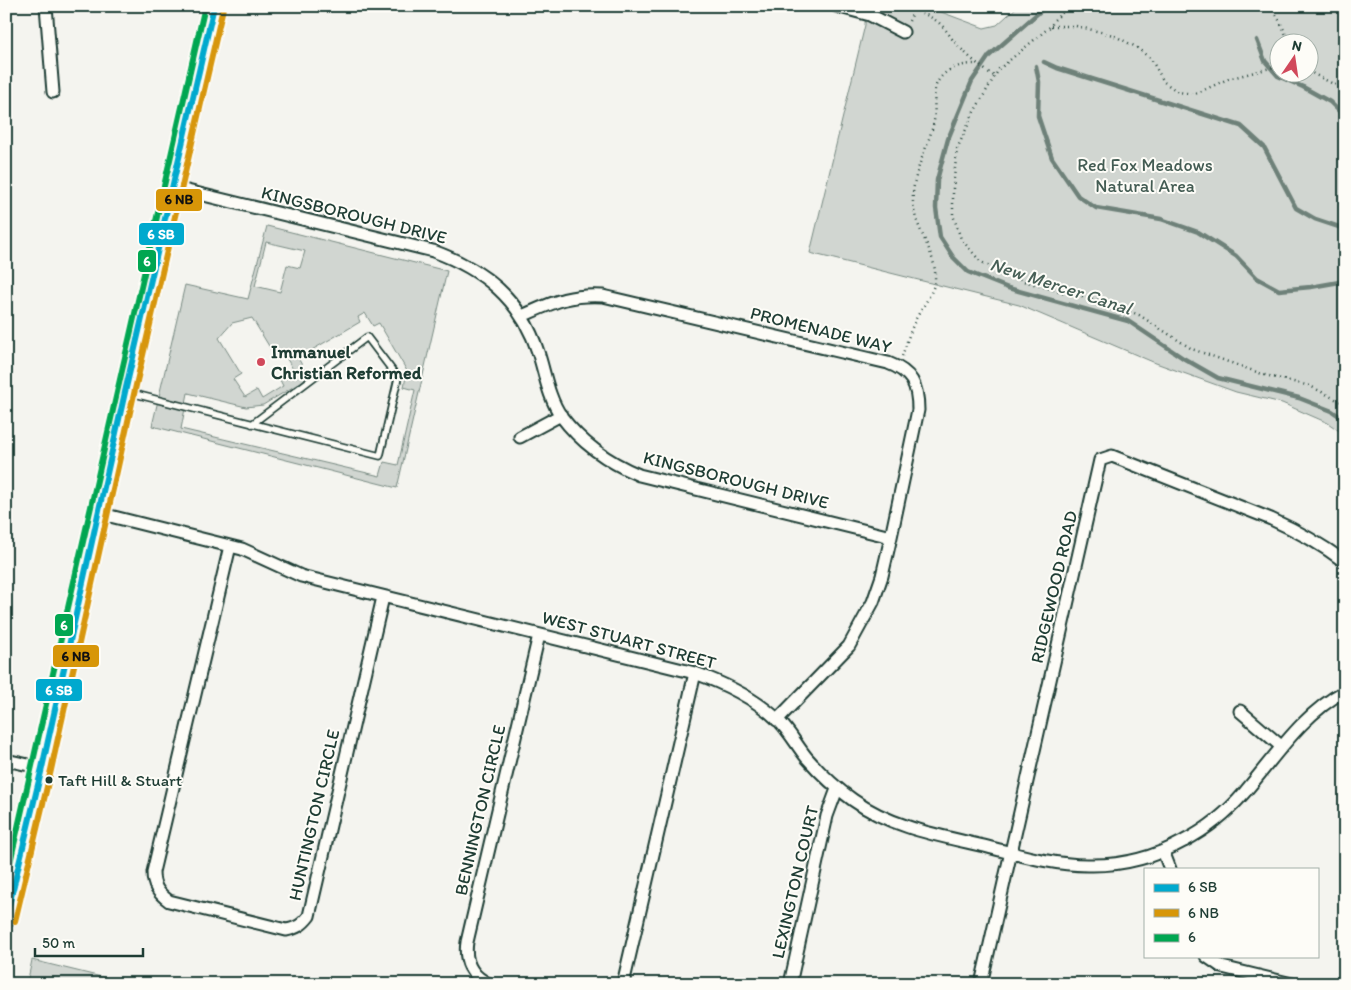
<svg xmlns="http://www.w3.org/2000/svg" width="1351" height="990" font-family="Itim,sans-serif">
<style>
.green{fill:#d1d6d1;stroke:#788a82;fill-rule:evenodd}
.lines{fill:none;stroke-linecap:round;stroke-linejoin:round}
.stream{stroke:#6e8179;stroke-width:4.5}
.service-casing{stroke:#1f3d34;stroke-width:9}
.minor-casing{stroke:#1f3d34;stroke-width:15}
.secondary-casing{stroke:#1f3d34;stroke-width:20}
.path{stroke:#1f3d34;stroke-width:2.5;stroke-dasharray:1 4;stroke-linecap:butt}
.service{stroke:#fdfcf7;stroke-width:5.5}
.minor{stroke:#fdfcf7;stroke-width:11}
.secondary{stroke:#fdfcf7;stroke-width:16}
.bus-1-casing{stroke:#fdfcf7;stroke-width:10}
.bus-2-casing{stroke:#fdfcf7;stroke-width:10}
.bus-3-casing{stroke:#fdfcf7;stroke-width:10}
.bus-1{stroke:#00a9ce;stroke-width:6}
.bus-2{stroke:#d79608;stroke-width:6}
.bus-3{stroke:#00a651;stroke-width:6}
.poi-dot{fill:#d1495b;stroke:#fdfcf7;stroke-width:2}
.bus-dot{fill:#1f3d34;stroke:#fdfcf7;stroke-width:2}
.labels{text-anchor:middle;dominant-baseline:central;stroke-width:4;stroke-linejoin:round;paint-order:stroke}
.bus-label{font-size:17px;fill:#1f3d34;stroke:#fdfcf7;text-anchor:start}
.park-label{font-size:18px;fill:#435c53;stroke:#fdfcf7}
.street-label{font-size:18px;fill:#1f3d34;stroke:#fdfcf7}
.poi-label{font-size:18px;font-weight:bold;fill:#1f3d34;stroke:#fdfcf7;text-anchor:start}
.water-label{font-size:19px;font-style:italic;fill:#475f56;stroke:#fdfcf7}
.line-badge{stroke:#fdfcf7;stroke-width:2}
.badge-label{font-size:14px;text-anchor:middle;font-weight:bold;fill:#fff}
.pale-badge-label{font-size:14px;text-anchor:middle;font-weight:bold;fill:#111}
</style>
<rect width="100%" height="100%" fill="#f4f4ef"/>
<filter id="ink" filterUnits="userSpaceOnUse"><feTurbulence type="fractalNoise" baseFrequency=".02" numOctaves="2"/><feDisplacementMap in="SourceGraphic" scale="10" xChannelSelector="R" yChannelSelector="G"/><feConvolveMatrix kernelMatrix="1 2 1 2 8 2 1 2 1" color-interpolation-filters="sRGB"/></filter>
<g filter="url(#ink)">
<!-- green -->
<path class="green" d="M866,6H925L984,28L997,25L1018,6H1345V435L1328,423L1282,403L1236,392L1153,362L1019,305L810,253L865,25ZM1278,42H1308V72H1278Z
M267,226L447,271L397,488L152,426L185,285L248,299ZM266,242L305,251L300,268L287,265L280,292L255,286ZM365,313L373,326L379,323L407,371L404,387L415,390L398,465L384,462L380,476L181,429L188,393L246,407L263,405L303,381L307,374L298,358L360,322L358,317ZM252,318L275,356L282,351L293,369L279,378L283,386L262,399L257,390L245,397L233,379L241,374L219,338L232,323Z
M32,960L130,984H27Z"/>
<g class="lines">
<!-- stream -->
<path class="stream" d="M1046,6L989,56L972,81L948,139L937,180L936,208L940,237L953,257L968,272L1008,288L1128,321L1183,358L1218,378L1299,398L1332,411L1345,420
M1257,40L1265,61L1278,76L1303,87L1330,102L1345,117
M1044,62L1057,68L1241,126L1264,147L1296,208L1315,219L1345,229
M1036,66L1039,82L1038,116L1052,158L1078,196L1096,208L1161,219L1198,232L1236,256L1257,278L1279,290L1311,287L1345,281"/>
<defs>
<path id="service" d="M127,392L380,456L398,378L367,337L252,424"/>
<path id="minor" d="M46,6L53,92
M836,6L870,15L903,32
M171,187L433,251C483,269 521,299 538,352C545,373 548,397 561,416C582,444 608,462 639,475L891,537
M522,316C552,303 568,294 603,296L888,363C912,372 918,385 918,410L891,537L882,576L873,602L849,646L777,720
M520,437L561,415
M98,513L242,549L301,576L695,673C726,684 755,698 779,721C790,732 797,746 807,758C821,774 836,788 853,800C892,828 942,836 988,847C1020,855 1053,865 1087,865C1121,866 1155,857 1184,841C1207,829 1227,813 1244,793C1275,757 1302,714 1345,691
M230,546L153,872C153,886 158,893 169,901L286,930C297,928 302,925 309,916L383,597
M1240,711L1282,747
M6,760L42,768
M1163,851L1170,869
M1206,956L1222,967L1292,984
M489,984C471,976 464,961 467,942L539,635
M623,984L695,673
M790,984L827,816L837,789
M981,984L1100,460L1112,456L1271,519C1298,531 1321,544 1345,562
M1342,984L1345,983"/>
<path id="secondary" d="M6,919L42,768L125,392L214,6"/>
</defs>
<!-- service casing -->
<use href="#service" class="service-casing"/>
<!-- minor casing -->
<use href="#minor" class="minor-casing"/>
<!-- secondary casing -->
<use href="#secondary" class="secondary-casing"/>
<!-- path -->
<path class="path" d="M903,6C915,11 932,15 941,25C946,29 949,35 953,40C964,53 980,67 994,76
M1070,6L1054,20L1051,26L999,69L974,112L957,149L953,188V215L961,239L981,262L1023,281L1069,294L1107,302L1139,315L1192,349L1265,375L1310,386L1345,404
M1272,6L1284,30L1288,42
M909,21L914,11
M1051,26H1076L1113,35L1136,47L1151,59L1164,82L1178,92L1195,94L1228,79L1278,66
M1308,71L1345,90
M902,356C906,345 909,334 914,323C920,309 934,294 935,279C937,255 918,233 914,210C908,178 928,151 934,121C936,109 932,93 937,83C945,68 961,64 976,64"/>
<!-- service -->
<use href="#service" class="service"/>
<!-- minor -->
<use href="#minor" class="minor"/>
<!-- secondary -->
<use href="#secondary" class="secondary"/>
<defs>
<path id="bus-1" d="M6,918L42,768L125,392L214,6"/>
<path id="bus-2" d="M15,921L51,770L134,394L223,8"/>
<path id="bus-3" d="M6,880L205,6"/>
</defs>
<!-- bus-1 casing -->
<use href="#bus-1" class="bus-1-casing"/>
<!-- bus-2 casing -->
<use href="#bus-2" class="bus-2-casing"/>
<!-- bus-3 casing -->
<use href="#bus-3" class="bus-3-casing"/>
<!-- bus-1 -->
<use href="#bus-1" class="bus-1"/>
<!-- bus-2 -->
<use href="#bus-2" class="bus-2"/>
<!-- bus-3 -->
<use href="#bus-3" class="bus-3"/>
</g>
</g>
<!-- markers -->
<circle class="poi-dot" cx="261" cy="362" r="5"/>
<circle class="bus-dot" cx="49" cy="780" r="4.5"/>
<g class="labels">
<!-- bus labels -->
<g class="bus-label">
<text x="58" y="780">Taft Hill &amp; Stuart</text>
</g>
<!-- park labels -->
<g class="park-label">
<text x="1145" y="165">Red Fox Meadows<tspan x="1145" dy="21">Natural Area</tspan></text>
</g>
<!-- street labels -->
<g class="street-label">
<text transform="translate(354 215) rotate(14)">KINGSBOROUGH DRIVE</text>
<text transform="translate(821 330) rotate(14)">PROMENADE WAY</text>
<text transform="translate(736 480) rotate(14)">KINGSBOROUGH DRIVE</text>
<text transform="translate(1054 587) rotate(-77)">RIDGEWOOD ROAD</text>
<text transform="translate(629 640) rotate(15)">WEST STUART STREET</text>
<text transform="translate(480 810) rotate(-77)">BENNINGTON CIRCLE</text>
<text transform="translate(314 815) rotate(-77)">HUNTINGTON CIRCLE</text>
<text transform="translate(795 882) rotate(-77)">LEXINGTON COURT</text>
</g>
<!-- poi labels -->
<g class="poi-label">
<text x="271" y="352">Immanuel<tspan x="271" dy="21">Christian Reformed</tspan></text>
</g>
<!-- water labels -->
<g class="water-label">
<text transform="translate(1061 286) rotate(18)">New Mercer Canal</text>
</g>
</g>
<g class="line-badge">
<rect x="155" y="188" width="48" height="24" rx="5" fill="#d79608"/>
<rect x="138" y="222" width="47" height="24" rx="5" fill="#00a9ce"/>
<rect x="137" y="249" width="20" height="24" rx="5" fill="#00a651"/>
<rect x="54" y="613" width="20" height="24" rx="5" fill="#00a651"/>
<rect x="52" y="644" width="48" height="24" rx="5" fill="#d79608"/>
<rect x="35" y="678" width="48" height="24" rx="5" fill="#00a9ce"/>
</g>
<g class="badge-label">
<text x="161" y="239">6 SB</text>
<text x="147" y="266">6</text>
<text x="64" y="630">6</text>
<text x="59" y="695">6 SB</text>
</g>
<g class="pale-badge-label">
<text x="179" y="204">6 NB</text>
<text x="76" y="661">6 NB</text>
</g>
<!-- margin -->
<rect width="1351" height="990" fill="none" stroke="#fdfcf7" stroke-width="25"/>
<rect x="12" y="12" width="1326" height="965" fill="none" stroke="#1f3d34" stroke-width="2" filter="url(#ink)"/>
<!-- legend -->
<rect x="1144" y="868" width="175" height="90" fill="#fdfcf7" stroke="#a4b0a9"/>
<rect x="1154" y="884" width="25" height="8" fill="#00a9ce" stroke="#a4b0a9"/>
<text x="1188" y="892" font-size="15" fill="#1f3d34">6 SB</text>
<rect x="1154" y="909" width="25" height="8" fill="#d79608" stroke="#a4b0a9"/>
<text x="1188" y="918" font-size="15" fill="#1f3d34">6 NB</text>
<rect x="1154" y="934" width="25" height="8" fill="#00a651" stroke="#a4b0a9"/>
<text x="1188" y="942" font-size="15" fill="#1f3d34">6</text>
<!-- north arrow -->
<g transform="translate(1294 58) rotate(13)"><circle r="24" fill="#fdfcf7" stroke="#a4b0a9"/>
<path d="M0-4L9 19L0 12L-9 19Z" fill="#d1495b"/>
<text y="-8" font-size="14" font-weight="bold" text-anchor="middle" fill="#1f3d34">N</text>
</g>
<!-- scale -->
<path d="M35 948v8h108v-8" fill="none" stroke="#1f3d34" stroke-width="2.5"/>
<text x="42" y="948" font-size="15" fill="#1f3d34" stroke="#fdfcf7" stroke-width="4" paint-order="stroke">50 m</text>
</svg>
